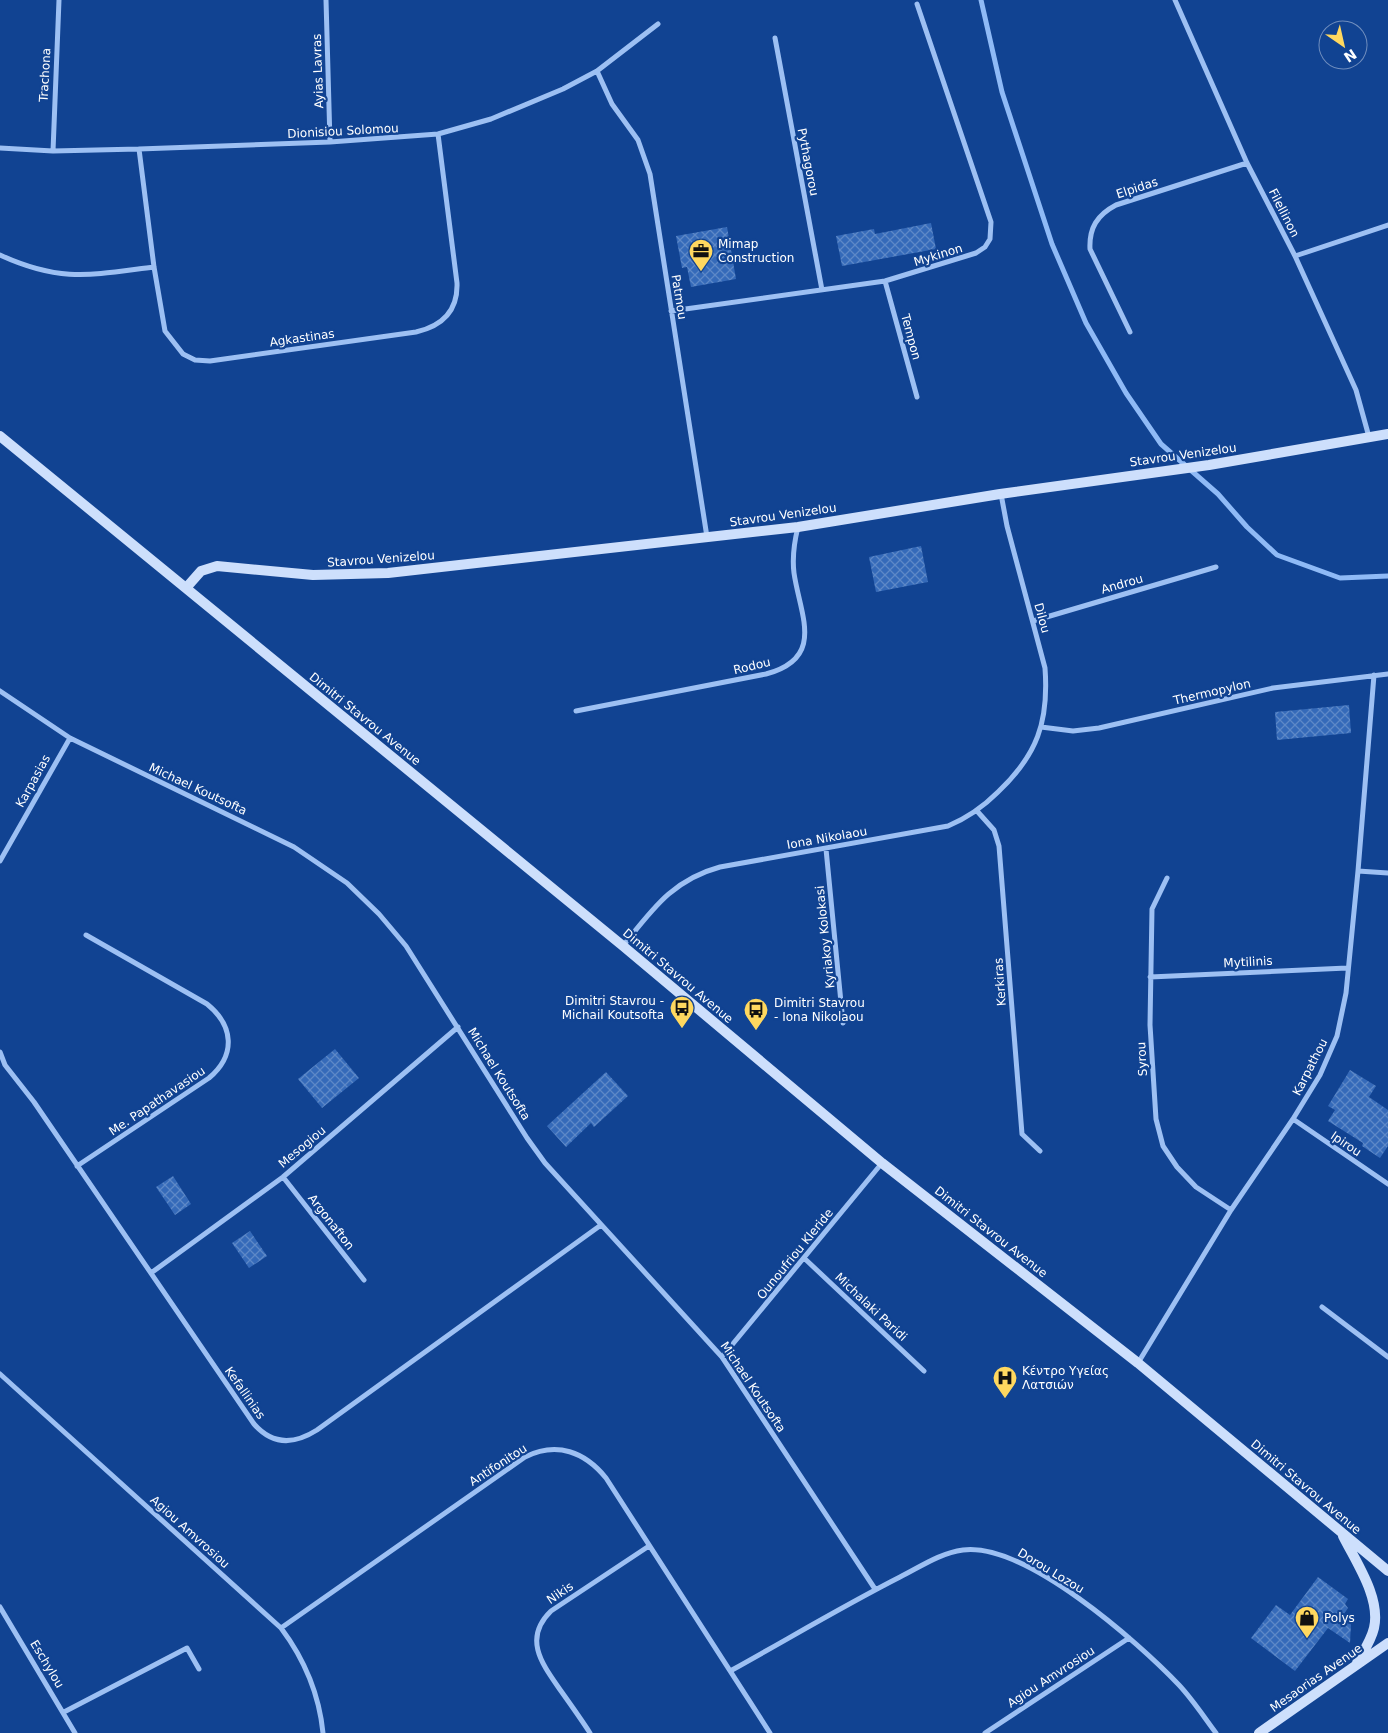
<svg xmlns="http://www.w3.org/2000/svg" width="1388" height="1733" font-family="'DejaVu Sans',sans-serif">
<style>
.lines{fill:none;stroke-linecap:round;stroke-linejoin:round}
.stream{stroke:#8fbaf6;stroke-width:5}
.building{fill:url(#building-cross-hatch)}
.street{stroke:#9dc0f3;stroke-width:5}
.secondary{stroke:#cddffc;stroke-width:10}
.labels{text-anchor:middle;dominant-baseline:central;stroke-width:4.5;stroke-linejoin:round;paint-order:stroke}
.street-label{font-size:12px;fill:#fff;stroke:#114392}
.poi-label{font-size:12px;fill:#fff;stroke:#114392;text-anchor:start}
</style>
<defs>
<pattern id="building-cross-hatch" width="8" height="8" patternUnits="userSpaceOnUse" patternTransform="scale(1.25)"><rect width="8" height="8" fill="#356ab9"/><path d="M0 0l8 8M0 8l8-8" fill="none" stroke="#5d88c7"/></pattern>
</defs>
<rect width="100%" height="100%" fill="#114392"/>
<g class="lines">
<!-- stream -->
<path class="stream" d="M981,0L1002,92L1052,244L1086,323L1126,393L1161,444L1218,494L1247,527L1277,555L1340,578L1388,576"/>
</g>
<!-- building -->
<path class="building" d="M931,223L936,249L842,266L836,236L874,229L875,234Z
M727,227L736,279L691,287L687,267L682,268L676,236Z
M921,546L928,582L876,592L869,557Z
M1349,705L1351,733L1277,740L1275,712Z
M335,1049L359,1078L322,1108L298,1079Z
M1350,1070L1376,1086L1369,1097L1388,1110V1146L1380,1158L1362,1146L1363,1143L1328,1121L1335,1110L1328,1106Z
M606,1072L628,1096L594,1127L591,1123L566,1147L547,1126Z
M173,1176L191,1204L175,1215L156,1187Z
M250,1231L267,1256L249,1268L232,1243Z
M1318,1577L1348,1599L1345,1604L1348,1608L1344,1614L1351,1624L1350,1643L1328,1628L1295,1671L1251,1638L1276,1605L1290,1615Z"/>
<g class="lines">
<!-- street -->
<path class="street" d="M326,0L330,142
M1175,0L1247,163L1295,256L1356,390L1369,437
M775,38L822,290
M597,71L612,104L638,140L650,174L707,537
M0,148L53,151L139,149L330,142L438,134L491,119L563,89L597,71L658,24
M139,149L154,267L165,331L183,354L195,360L210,361L416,332C442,326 458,311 457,283L438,134
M53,151L59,0
M0,255C61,283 91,275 154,267
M1295,256L1388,225
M885,281L917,397
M671,311L885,281L976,253L985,247L990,239L991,222L917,4
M1130,332L1090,249C1089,228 1097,215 1116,205L1247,163
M1033,621L1216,567
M0,691L70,738L294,847L347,883L379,914L406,946L527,1138L545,1163L722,1357L875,1589
M576,711L766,674C826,658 800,615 794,573C792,557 794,543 798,527
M1041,727L1073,731L1099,728L1273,688L1388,674
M977,811L994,830L999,846L1022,1134L1040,1151
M826,849L843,1023
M0,861L70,738
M1358,871L1388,873
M1167,878L1152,909L1150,1025L1156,1119L1163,1146L1177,1167L1196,1187L1231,1210
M623,946C652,910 672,880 720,867L948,826C967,818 983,807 998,792C1037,755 1049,722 1045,668L1007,526L1001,494
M1150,977L1347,968
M0,1052L5,1065L34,1102L254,1424C273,1446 295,1444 317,1430L601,1225
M1293,1119L1388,1184
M77,1166L209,1078C236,1055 234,1026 207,1004L86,935
M283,1177L364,1280
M804,1258L924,1371
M151,1273L283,1177L458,1027
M1322,1307L1388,1357
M722,1357L882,1163
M1138,1363L1231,1210L1293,1119L1320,1075L1337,1036L1346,993L1358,871L1374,675
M0,1374L281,1628C305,1660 319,1693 323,1733
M0,1607L75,1733
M281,1628L525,1457C557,1441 585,1452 606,1478L770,1733
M732,1670C788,1639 843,1606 900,1577C920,1567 940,1553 963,1550C1025,1542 1138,1642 1179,1685C1193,1700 1204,1717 1216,1733
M64,1712L187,1648L199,1669
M590,1733C581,1719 571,1705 561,1691C543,1665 522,1639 551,1611L649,1546
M985,1733L1129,1638"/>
<!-- secondary -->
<path class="secondary" d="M0,436L623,946L882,1163L1138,1363L1388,1571
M186,588L201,571L217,566L313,575L388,573L798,527L1000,494L1209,465L1388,434
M1343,1536C1356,1562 1381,1598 1374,1628C1371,1641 1363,1652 1357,1663
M1259,1733L1388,1643"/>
</g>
<!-- icons -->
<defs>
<symbol id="office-pin" viewBox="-11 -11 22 30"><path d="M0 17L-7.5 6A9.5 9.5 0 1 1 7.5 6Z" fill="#ffd85f" stroke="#114392"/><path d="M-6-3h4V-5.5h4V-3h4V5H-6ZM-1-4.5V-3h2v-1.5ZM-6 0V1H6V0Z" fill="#111"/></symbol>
<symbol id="bus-pin" viewBox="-11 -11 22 30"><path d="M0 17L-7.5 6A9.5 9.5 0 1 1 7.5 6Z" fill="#ffd85f" stroke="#114392"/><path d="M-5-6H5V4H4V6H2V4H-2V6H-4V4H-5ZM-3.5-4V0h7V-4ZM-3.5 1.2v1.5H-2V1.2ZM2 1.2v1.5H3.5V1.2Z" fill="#111"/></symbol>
<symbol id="hospital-pin" viewBox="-11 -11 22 30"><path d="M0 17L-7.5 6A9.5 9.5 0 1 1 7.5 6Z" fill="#ffd85f" stroke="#114392"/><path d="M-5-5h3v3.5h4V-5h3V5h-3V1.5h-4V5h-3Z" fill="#111"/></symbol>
<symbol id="shop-pin" viewBox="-11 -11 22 30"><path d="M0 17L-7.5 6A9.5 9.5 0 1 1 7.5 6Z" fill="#ffd85f" stroke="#114392"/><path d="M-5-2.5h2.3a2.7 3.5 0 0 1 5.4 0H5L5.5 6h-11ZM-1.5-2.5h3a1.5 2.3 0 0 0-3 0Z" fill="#111"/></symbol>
</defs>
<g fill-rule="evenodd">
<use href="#office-pin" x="687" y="237" width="28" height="38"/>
<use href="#bus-pin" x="668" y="994" width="28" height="38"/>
<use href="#bus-pin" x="742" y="996" width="28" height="38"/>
<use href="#hospital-pin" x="991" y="1364" width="28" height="38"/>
<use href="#shop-pin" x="1293" y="1604" width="28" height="38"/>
</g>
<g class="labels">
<!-- street labels -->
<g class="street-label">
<text transform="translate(318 71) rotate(-92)">Ayias Lavras</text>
<text transform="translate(45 75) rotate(-87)">Trachona</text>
<text transform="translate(343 131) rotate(-3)">Dionisiou Solomou</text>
<text transform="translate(808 162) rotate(79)">Pythagorou</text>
<text transform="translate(1137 188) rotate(-18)">Elpidas</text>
<text transform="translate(1284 213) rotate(63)">Filellinon</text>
<text transform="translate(938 255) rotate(-17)">Mykinon</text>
<text transform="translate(679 297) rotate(81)">Patmou</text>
<text transform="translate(911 337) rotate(75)">Tempon</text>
<text transform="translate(302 338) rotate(-8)">Agkastinas</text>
<text transform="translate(1183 455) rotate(-8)">Stavrou Venizelou</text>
<text transform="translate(783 515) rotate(-8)">Stavrou Venizelou</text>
<text transform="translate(381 559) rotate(-4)">Stavrou Venizelou</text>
<text transform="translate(1122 584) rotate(-16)">Androu</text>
<text transform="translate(1042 618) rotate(75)">Dilou</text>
<text transform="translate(752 666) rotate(-13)">Rodou</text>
<text transform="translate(1212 692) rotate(-13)">Thermopylon</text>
<text transform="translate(365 719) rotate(39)">Dimitri Stavrou Avenue</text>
<text transform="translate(33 781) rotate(-61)">Karpasias</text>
<text transform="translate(198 789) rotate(25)">Michael Koutsofta</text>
<text transform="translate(827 838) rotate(-10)">Iona Nikolaou</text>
<text transform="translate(825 937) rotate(-96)">Kyriakoy Kolokasi</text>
<text transform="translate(1248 962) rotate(-3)">Mytilinis</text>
<text transform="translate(678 976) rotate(40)">Dimitri Stavrou Avenue</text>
<text transform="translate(1000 982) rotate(-94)">Kerkiras</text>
<text transform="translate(1142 1059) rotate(-93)">Syrou</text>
<text transform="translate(1310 1067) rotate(-63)">Karpathou</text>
<text transform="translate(499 1074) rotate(58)">Michael Koutsofta</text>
<text transform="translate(157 1101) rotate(-34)">Me. Papathavasiou</text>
<text transform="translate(1346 1144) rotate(34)">Ipirou</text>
<text transform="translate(302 1147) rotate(-40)">Mesogiou</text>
<text transform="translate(331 1222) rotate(52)">Argonafton</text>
<text transform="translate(991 1232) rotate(38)">Dimitri Stavrou Avenue</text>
<text transform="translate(795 1254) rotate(-51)">Ounoufriou Kleride</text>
<text transform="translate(871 1307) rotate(43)">Michalaki Paridi</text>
<text transform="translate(753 1387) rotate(56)">Michael Koutsofta</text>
<text transform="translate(245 1393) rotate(55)">Kefallinias</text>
<text transform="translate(498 1465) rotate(-33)">Antifonitou</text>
<text transform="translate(1306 1487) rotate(40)">Dimitri Stavrou Avenue</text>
<text transform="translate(190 1532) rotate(42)">Agiou Amvrosiou</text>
<text transform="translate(1051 1571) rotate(31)">Dorou Lozou</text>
<text transform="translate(560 1593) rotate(-34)">Nikis</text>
<text transform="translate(47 1664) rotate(59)">Eschylou</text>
<text transform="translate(1051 1677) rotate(-33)">Agiou Amvrosiou</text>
<text transform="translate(1316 1678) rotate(-35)">Mesaorias Avenue</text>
</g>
<!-- poi labels -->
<g class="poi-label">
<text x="718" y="244">Mimap<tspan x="718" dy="14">Construction</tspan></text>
<text x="664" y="1001" text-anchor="end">Dimitri Stavrou -<tspan x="664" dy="14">Michail Koutsofta</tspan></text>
<text x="774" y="1003">Dimitri Stavrou<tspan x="774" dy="14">- Iona Nikolaou</tspan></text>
<text x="1022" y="1371">Κέντρο Υγείας<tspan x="1022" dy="14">Λατσιών</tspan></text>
<text x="1324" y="1618">Polys</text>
</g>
</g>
<!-- north arrow -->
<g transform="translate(1343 45) rotate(146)"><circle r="24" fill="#114392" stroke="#708ebe"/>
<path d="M0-4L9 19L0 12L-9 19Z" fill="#ffd85f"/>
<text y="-8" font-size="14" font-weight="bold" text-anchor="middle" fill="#ffffff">N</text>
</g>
</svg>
